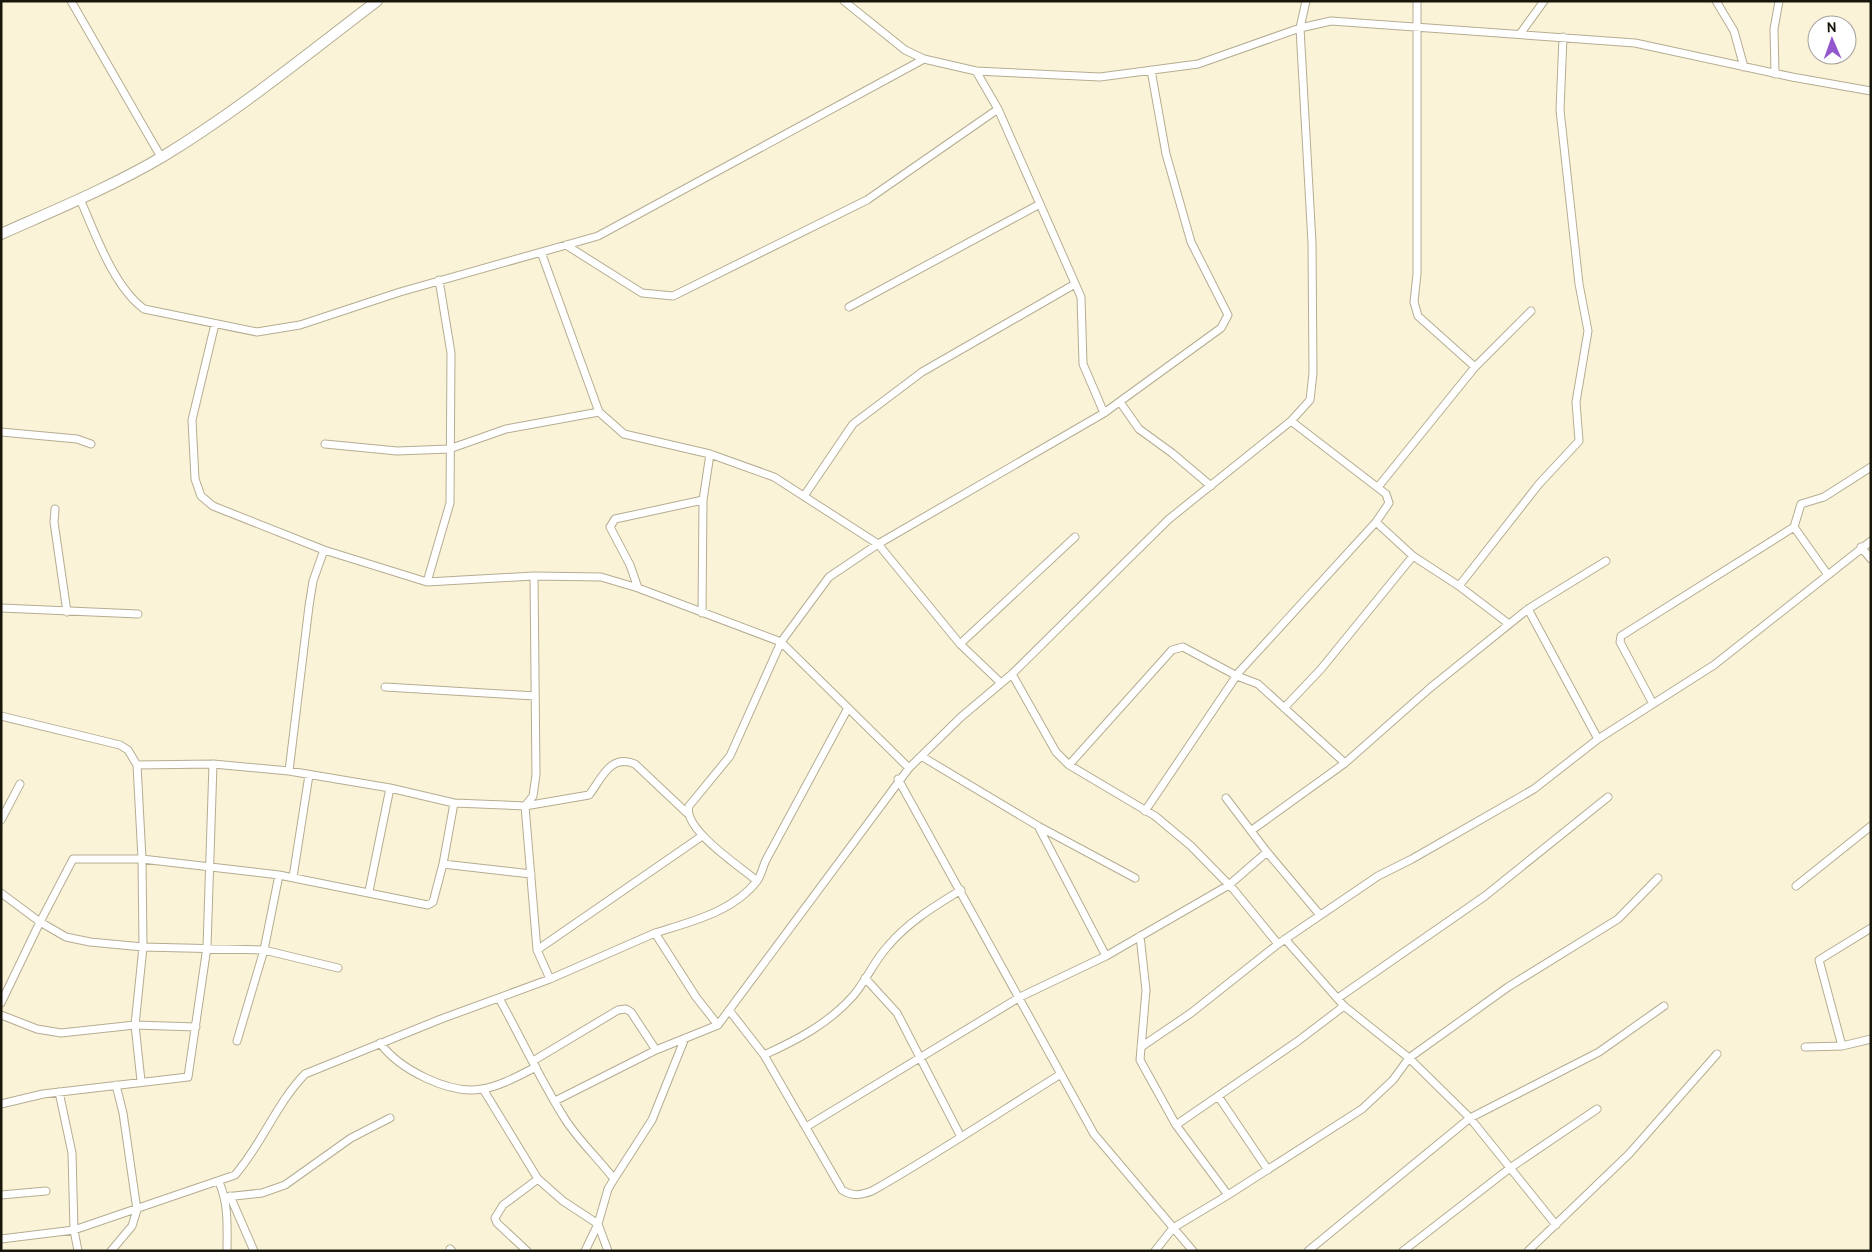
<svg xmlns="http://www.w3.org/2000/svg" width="1872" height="1252" font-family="Overpass,sans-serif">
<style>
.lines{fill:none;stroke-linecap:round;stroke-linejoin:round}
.street-casing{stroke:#b4ad92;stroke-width:9}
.secondary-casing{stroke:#b4ad92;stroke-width:12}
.street{stroke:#fff;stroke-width:7}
.secondary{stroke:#fff;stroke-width:10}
</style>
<rect width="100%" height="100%" fill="#fbf3d7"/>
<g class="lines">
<defs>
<path id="street" d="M71,1L161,157
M844,1L905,50L924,59L976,71L1100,77L1198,64L1300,28L1331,21L1635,43L1792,77L1871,91
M1417,1V274L1414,302L1418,316L1475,367
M1716,1L1734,31L1744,67
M1520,34L1544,1
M976,71L998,109L1081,297L1083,364L1104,413
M1775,74L1774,29L1779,1
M80,199C95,233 113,286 144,309L257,332L300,325L400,292L598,236L924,59
M566,245L642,293L673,296L867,200L998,109
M541,252L599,412L624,434L710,454L774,477L878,544L960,644L1001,683
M849,307L1040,204
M215,324L192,420L195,479L201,496L213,506L324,550L427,582L534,576L601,577L638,588L781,642L909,768
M1120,402L1139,429L1172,453L1211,486
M1,432L77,439L91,444
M325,444L397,451L449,449L506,429L599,412
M1378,487L1475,367L1531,311
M804,496L853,424L922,372L1075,284
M55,509L54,522L67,612
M1376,522L1413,556L1459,586L1509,624
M1794,527L1828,575
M1861,547L1871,559
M534,576L536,775L533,796L525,806L537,950L550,979
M427,582L450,503L451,353L439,280
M1459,586L1539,484L1579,441L1576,402L1588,331L1579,284L1560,110L1563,37
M638,588L630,565L610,527L615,519L703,500
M1,608L138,614
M1528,609L1598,739
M702,613L703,500L710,454
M960,644L1075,537
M1012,674L1056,752L1069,765L1155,816L1191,846L1234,890L1278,944
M385,687L535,696
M1652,702L1620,642L1621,636L1794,527L1801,504L1824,497L1871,467
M1284,708L1321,669L1413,556
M1,716L120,745L128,750L137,765L213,764L289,771L390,788L454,803L525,806L589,795C601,780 610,753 635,764L687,813
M921,756L1038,826L1135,878
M137,765L142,859L143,947L135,1025L141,1081
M1069,765L1172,650L1183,647L1237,676L1258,684L1345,763
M289,771L309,606L313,581L324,550
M898,779L1094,1134L1193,1251
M1226,798L1267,852L1320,915
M1145,811L1239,672L1376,522L1389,503L1386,494L1291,421
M1,820L20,784
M1038,826L1106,956
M1252,830L1345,763L1430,688L1528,609L1606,561
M443,864L531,874
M293,877L309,775
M757,881C741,867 682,829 689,806L730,756L781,642L829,577L878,544L1104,413L1221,328L1228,315L1191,242L1166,154L1151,70
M1796,886L1871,826
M369,891L390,788
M1,893L40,922L66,937L90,942L143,947L264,950L279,875
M1140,936L1146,990L1140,1060L1176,1125L1228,1195
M1285,939L1344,1006L1409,1058L1470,1118L1556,1225
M537,950L702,836
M865,978L897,1013L961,1137
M499,998C521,1038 541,1081 565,1119C579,1141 598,1158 614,1179L608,1189L598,1224L608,1251
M1338,998L1485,896L1608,797
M1,1003L40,922L73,859H142L279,875L428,905L433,902L443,864L454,803
M729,1010L764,1055C797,1040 828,1024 853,996C866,981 874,961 888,946C908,922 935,906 961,890
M1,1015L37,1029L61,1033L135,1025L196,1027
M718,1025L909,768L961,717L1012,674L1169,519L1291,421L1310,400L1313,373L1312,243L1300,28L1306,1
M237,1041L264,950L338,968
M380,1043C399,1069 449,1095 482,1089C501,1086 520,1075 536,1067
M1842,1046L1819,960L1871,928
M1141,1047L1191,1013L1278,944L1378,876L1412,859L1534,789L1598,739L1714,665L1871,541
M1805,1047L1842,1046L1871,1039
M764,1055L842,1190C853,1197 861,1195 872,1191C937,1154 998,1113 1061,1074
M533,1061L618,1010L626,1009L631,1012L656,1050
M483,1089L538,1179L563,1201L598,1224L585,1251
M59,1092L72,1153L74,1230L78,1251
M1218,1096L1268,1170
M555,1101L656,1050L718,1025L696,997L655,933C690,922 733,912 757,881C761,876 763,866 766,860L848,708
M1,1104L43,1094L188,1077L207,947L213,764
M1176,1125L1298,1041L1344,1006
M806,1127L1020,997L1106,956L1229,885L1267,852
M614,1179L652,1120L685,1038
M219,1182C229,1205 227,1227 227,1251
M1,1195L46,1191
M230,1196L254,1251
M225,1197L262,1193L285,1185L351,1138L390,1118
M1,1239L74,1230L235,1175C262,1144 276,1104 305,1074L441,1019L550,979L655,933
M450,1249L452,1251
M111,1251L132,1226L137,1210L123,1113L116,1085
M527,1251L497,1223L495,1218L503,1205L538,1179
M1155,1251L1173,1228L1228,1195L1362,1109L1393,1080L1409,1058L1508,987L1618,919L1658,878
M1308,1251L1470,1118L1599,1052L1664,1006
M1403,1251L1510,1168L1597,1109
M1528,1251L1629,1154L1717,1054"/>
<path id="secondary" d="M1,234C55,210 111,187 162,157C238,111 306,55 377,1"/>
</defs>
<!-- street casing -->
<use href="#street" class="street-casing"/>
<!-- secondary casing -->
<use href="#secondary" class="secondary-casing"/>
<!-- street -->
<use href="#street" class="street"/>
<!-- secondary -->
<use href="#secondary" class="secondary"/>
</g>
<!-- border -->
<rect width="1872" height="1252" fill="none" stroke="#18150b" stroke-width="5"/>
<!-- north arrow -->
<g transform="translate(1832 40) rotate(358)"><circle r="24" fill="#ffffff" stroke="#a3a19d"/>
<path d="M0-4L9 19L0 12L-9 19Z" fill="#9357ce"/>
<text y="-8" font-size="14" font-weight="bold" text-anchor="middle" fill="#18150b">N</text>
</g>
</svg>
